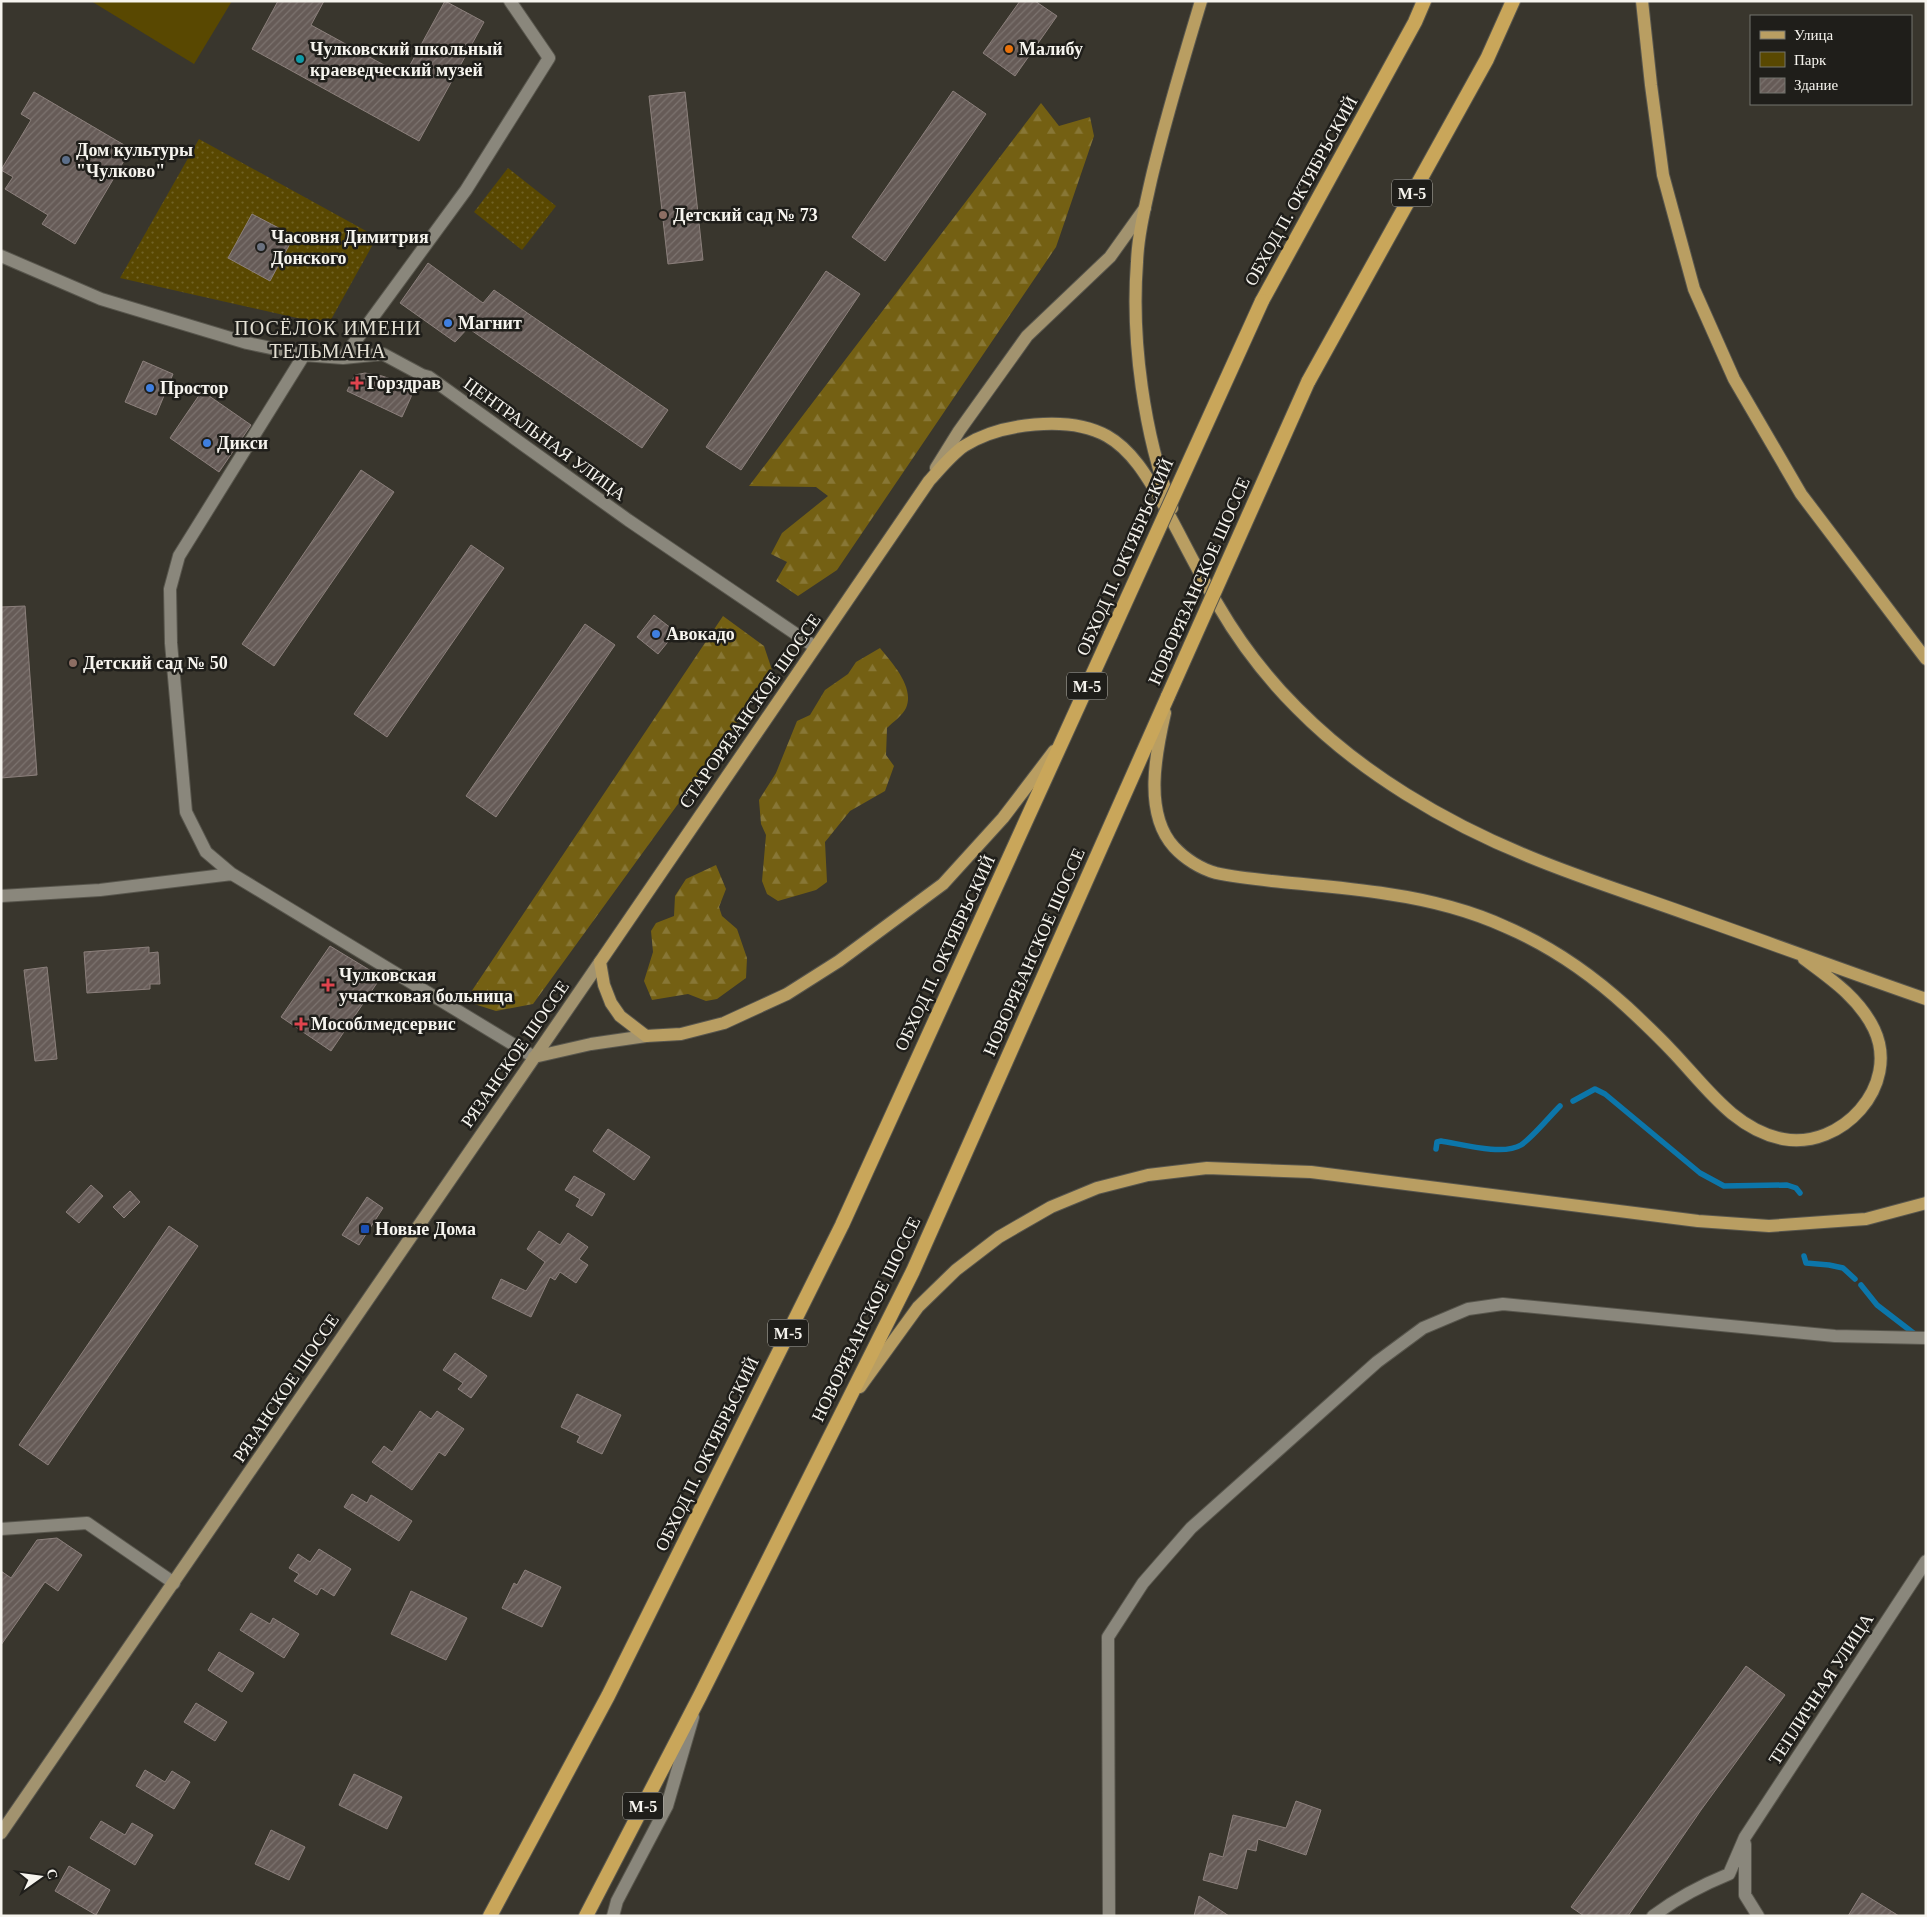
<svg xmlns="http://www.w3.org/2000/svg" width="1927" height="1917" font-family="'Times New Roman',serif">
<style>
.green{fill:url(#green-dots)}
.forest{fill:url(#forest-firs)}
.pitch{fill:#594801}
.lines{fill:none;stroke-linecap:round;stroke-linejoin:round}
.stream{stroke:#0c76aa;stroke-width:5.5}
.building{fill:url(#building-hatch);stroke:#8c807c}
.minor-casing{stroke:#58564d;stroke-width:14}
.secondary-casing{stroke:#58564d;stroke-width:14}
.primary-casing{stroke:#58564d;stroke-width:14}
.trunk-casing{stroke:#58564d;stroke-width:16}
.minor{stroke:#8a877c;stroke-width:12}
.secondary{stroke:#a2936f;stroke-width:12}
.primary{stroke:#b99e62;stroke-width:12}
.trunk{stroke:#c9a65a;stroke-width:14}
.trunk-bridge-casing{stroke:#58564d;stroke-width:16;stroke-linecap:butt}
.trunk-bridge{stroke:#c9a65a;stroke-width:14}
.food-dot{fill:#e8710a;stroke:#1f1e1a;stroke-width:2}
.culture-dot{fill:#0f9aa8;stroke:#1f1e1a;stroke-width:2}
.service-dot{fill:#5c6f8a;stroke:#1f1e1a;stroke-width:2}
.education-dot{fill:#8d6e63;stroke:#1f1e1a;stroke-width:2}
.worship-dot{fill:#6b7280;stroke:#1f1e1a;stroke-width:2}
.shop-dot{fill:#3f7fe0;stroke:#1f1e1a;stroke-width:2}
.health-dot{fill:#e0444e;stroke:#1f1e1a;stroke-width:2}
.transit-dot{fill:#1a4fb4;stroke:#1f1e1a;stroke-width:2}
.labels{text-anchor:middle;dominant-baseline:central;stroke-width:5;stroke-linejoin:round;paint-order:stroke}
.shield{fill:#1f1e1a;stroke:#b6b4ae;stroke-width:1}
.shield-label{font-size:16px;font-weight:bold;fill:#f6f4ee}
.poi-label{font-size:18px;font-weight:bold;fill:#f6f4ee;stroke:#1f1e1a;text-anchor:start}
.street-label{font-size:18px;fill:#f6f4ee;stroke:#1f1e1a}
.quarter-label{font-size:20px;letter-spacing:1px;fill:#e4e0d4;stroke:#1f1e1a}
</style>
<defs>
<pattern id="green-dots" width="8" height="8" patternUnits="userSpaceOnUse" patternTransform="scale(1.25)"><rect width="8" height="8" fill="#594801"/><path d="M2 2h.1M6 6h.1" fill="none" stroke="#716326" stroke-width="1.8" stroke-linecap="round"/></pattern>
<pattern id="forest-firs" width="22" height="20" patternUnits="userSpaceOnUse" patternTransform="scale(1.25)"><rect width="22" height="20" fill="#746013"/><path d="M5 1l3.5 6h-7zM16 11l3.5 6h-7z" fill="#887736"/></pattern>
<pattern id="building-hatch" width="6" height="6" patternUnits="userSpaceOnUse" patternTransform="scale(1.25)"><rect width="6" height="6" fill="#665b57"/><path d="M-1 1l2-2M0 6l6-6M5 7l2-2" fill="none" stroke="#7c736f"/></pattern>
</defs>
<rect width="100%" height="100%" fill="#39362d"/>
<!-- green -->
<path class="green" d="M199,139L377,237L328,325L120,278Z
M508,168L556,206L522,250L474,212Z"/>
<!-- forest -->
<path class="forest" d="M1041,103L1059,126L1090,117L1094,136L1056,247L837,570L798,596L776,581L787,562L771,554L782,533L828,496L816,487L749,486Z
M723,616L764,646L773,673L533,1004L496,1011L465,1001Z
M880,648C892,663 915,687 906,708C903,715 893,722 887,728L886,755L894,766L885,791L850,811L825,842L827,882L816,890L778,901L767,894L762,881L766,835L761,824L759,800L776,773L797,721L810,715L825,690L848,674L856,662Z
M716,865L726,889L719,907L722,916L737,929L747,958L746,978L717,999L706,1001L688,994L652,1000L644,981L653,952L651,931L656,923L674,916L675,896L686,879Z"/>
<!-- pitch -->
<path class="pitch" d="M91,1H232L194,64Z"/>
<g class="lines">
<!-- stream -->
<path class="stream" d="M1573,1101L1595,1089L1605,1094L1700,1173L1724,1186L1787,1185L1796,1188L1800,1193
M1436,1149L1437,1142L1441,1141C1461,1144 1503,1156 1521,1145C1533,1137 1549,1117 1560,1106
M1804,1256L1806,1263L1829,1265L1843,1268L1855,1279
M1861,1285L1877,1305L1916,1335"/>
</g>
<!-- building -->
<path class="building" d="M278,1H324L311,25L404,76L445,1L484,22L419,141L252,49Z
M1020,1H1035L1057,16L1015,76L983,53Z
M953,91L986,114L885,261L852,237Z
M34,92L131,149L75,244L42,224L48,215L5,189L13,177L1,170L31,120L21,114Z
M685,92L703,260L668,264L649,96Z
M252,214L294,236L270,281L228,258Z
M428,263L483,303L494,290L668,410L642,448L468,328L455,342L400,303Z
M826,271L860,294L741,470L706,447Z
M143,361L173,374L156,415L125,402Z
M365,373L382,376L397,381L405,385L412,391L411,397L402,417L347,391L355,375Z
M202,391L251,425L219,472L170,438Z
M361,470L394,492L274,666L242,644Z
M471,545L504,568L387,737L354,714Z
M25,606L37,775L1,778V607Z
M654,615L676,632L658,654L637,637Z
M585,624L615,645L496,817L466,796Z
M330,946L381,977L331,1051L281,1017Z
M149,947V953L158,952L160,984H150V989L87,993L84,952Z
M47,967L57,1059L35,1061L24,970Z
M608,1129L650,1157L634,1180L593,1151Z
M574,1176L605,1194L592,1216L576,1206L580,1199L565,1190Z
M91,1185L103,1196L79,1223L66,1212Z
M130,1191L140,1202L124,1218L113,1207Z
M367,1197L383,1208L359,1245L342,1235Z
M169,1226L198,1246L48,1465L19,1445Z
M539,1231L560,1245L568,1233L588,1247L579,1259L588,1265L576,1283L560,1272L555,1280L550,1277L531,1317L492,1298L501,1279L526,1291L545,1262L527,1249Z
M455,1353L487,1376L471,1398L458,1389L463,1383L443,1370Z
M577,1394L621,1415L602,1454L577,1442L580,1436L561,1427Z
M420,1411L431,1419L437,1411L464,1429L445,1456L439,1452L412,1490L372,1462L384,1446L392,1452Z
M352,1494L367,1503L371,1495L412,1521L399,1541L344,1507Z
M57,1538L82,1555L58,1591L45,1582L1,1645V1571L11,1578L37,1540Z
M319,1549L351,1569L334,1596L321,1588L317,1595L294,1581L299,1574L289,1568L298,1554L310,1562Z
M525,1570L561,1587L542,1627L502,1608L514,1583L517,1585Z
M411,1591L467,1618L446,1660L391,1634Z
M251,1613L270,1624L273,1618L299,1634L284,1658L240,1630Z
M219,1652L254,1673L242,1692L208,1670Z
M1746,1666L1785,1695L1701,1810L1628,1916H1584L1571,1907Z
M196,1703L227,1722L215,1741L184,1722Z
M145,1770L165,1782L172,1771L190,1782L174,1809L136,1786Z
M354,1774L402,1797L387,1829L339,1805Z
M1296,1801L1321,1810L1306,1855L1258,1839L1256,1851L1247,1849L1237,1889L1203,1880L1210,1853L1223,1857L1233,1815L1286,1828Z
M101,1821L125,1835L132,1823L153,1835L135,1865L90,1838Z
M271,1830L305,1847L289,1880L255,1864Z
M69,1866L110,1890L96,1915L55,1891Z
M1862,1893L1899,1916H1848Z
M1199,1896L1229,1916H1194Z"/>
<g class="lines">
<defs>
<path id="minor" d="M1,256L101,299L247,343L304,355L343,358L383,354L422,375L429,377L628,520L815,647
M304,355L179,556L170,589L171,643L186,812L206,852L232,874L534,1057
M343,358L466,190L549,58L510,1
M1,896L100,890L232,874
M1,1529L87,1523L174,1583
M1745,1844V1895L1758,1916
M613,1916L617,1901L667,1806L693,1717
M1109,1916L1108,1637L1143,1583L1191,1528L1377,1362L1423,1328L1468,1309L1503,1304L1835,1336L1926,1338
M1653,1916C1677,1898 1702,1885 1729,1874L1745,1837L1926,1561"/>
<path id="secondary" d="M936,468L959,431L1027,336L1110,257L1145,208
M534,1057L591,1044L646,1036
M1,1833L600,962"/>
<path id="primary" d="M1642,1L1651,85L1663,175L1694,289L1734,379L1801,494L1926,659
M1172,508C1144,435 1131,340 1137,262C1138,235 1145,207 1151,180C1165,120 1183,61 1201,1
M1165,713C1156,752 1143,813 1174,847C1185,859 1201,869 1216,873C1234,877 1253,879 1272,881C1311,885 1350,888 1388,894C1429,900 1469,910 1506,927C1550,946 1592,975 1627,1007C1642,1021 1657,1035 1671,1050C1704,1084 1733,1129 1783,1139C1841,1150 1901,1086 1874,1029C1859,998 1831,979 1804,959
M1054,751L1003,818L943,884L839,961L787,994L724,1023L681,1034L646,1036L620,1016L611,1003L604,985L600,962L929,481C940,469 951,455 964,446C1000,423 1069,415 1107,436C1132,450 1148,478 1162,502C1181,536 1198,572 1218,605C1240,643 1266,677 1297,708C1361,773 1446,823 1530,857C1583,879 1638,896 1693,916C1770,943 1848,972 1926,999
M860,1387L918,1307L956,1270L999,1237L1051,1207L1097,1188L1148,1175L1207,1168L1311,1172L1698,1221L1769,1226L1866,1219L1926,1203"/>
<path id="trunk" d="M1262,301L1415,22L1424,1
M1308,382L1487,59L1513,1
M490,1916L608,1696L842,1225L1111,634
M586,1916L700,1696L913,1271L1168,696"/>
</defs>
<!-- minor casing -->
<use href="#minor" class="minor-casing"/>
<!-- secondary casing -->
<use href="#secondary" class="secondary-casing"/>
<!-- primary casing -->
<use href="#primary" class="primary-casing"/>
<!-- trunk casing -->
<use href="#trunk" class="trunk-casing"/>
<!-- minor -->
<use href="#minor" class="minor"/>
<!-- secondary -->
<use href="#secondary" class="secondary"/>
<!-- primary -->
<use href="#primary" class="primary"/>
<!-- trunk -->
<use href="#trunk" class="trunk"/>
<defs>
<path id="trunk-bridge" d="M1111,634L1262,301
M1168,696L1308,382"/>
</defs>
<!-- trunk-bridge casing -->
<use href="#trunk-bridge" class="trunk-bridge-casing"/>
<!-- trunk-bridge -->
<use href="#trunk-bridge" class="trunk-bridge"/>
</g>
<!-- markers -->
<circle class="food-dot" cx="1009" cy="49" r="5"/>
<circle class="culture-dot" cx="300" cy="59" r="5"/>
<circle class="service-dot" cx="66" cy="160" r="5"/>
<g class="education-dot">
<circle cx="663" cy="215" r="5"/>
<circle cx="73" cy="663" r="5"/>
</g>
<circle class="worship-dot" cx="261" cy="247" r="5"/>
<g class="shop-dot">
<circle cx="448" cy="323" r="5"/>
<circle cx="150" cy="388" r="5"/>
<circle cx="207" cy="443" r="5"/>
<circle cx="656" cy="634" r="5"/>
</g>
<g class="health-dot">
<path d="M354.5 375.5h5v5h5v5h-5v5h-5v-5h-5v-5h5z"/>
<path d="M325.5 977.5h5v5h5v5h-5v5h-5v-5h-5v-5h5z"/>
<path d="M298.5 1016.5h5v5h5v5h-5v5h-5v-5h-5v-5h5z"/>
</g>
<rect class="transit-dot" x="360" y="1224" width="10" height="10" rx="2.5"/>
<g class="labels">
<!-- shield labels -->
<g class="shield">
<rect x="1392" y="179.5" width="40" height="27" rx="4"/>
<rect x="1067" y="672.5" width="40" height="27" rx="4"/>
<rect x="768" y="1319.5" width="40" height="27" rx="4"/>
<rect x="623" y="1792.5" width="40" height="27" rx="4"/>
</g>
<g class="shield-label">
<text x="1412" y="193">М-5</text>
<text x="1087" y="686">М-5</text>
<text x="788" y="1333">М-5</text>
<text x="643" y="1806">М-5</text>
</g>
<!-- poi labels -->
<g class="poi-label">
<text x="310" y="49">Чулковский школьный<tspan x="310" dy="21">краеведческий музей</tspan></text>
<text x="1019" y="49">Малибу</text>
<text x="76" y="150">Дом культуры<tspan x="76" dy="21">"Чулково"</tspan></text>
<text x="673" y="215">Детский сад № 73</text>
<text x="271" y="237">Часовня Димитрия<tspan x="271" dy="21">Донского</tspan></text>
<text x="458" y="323">Магнит</text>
<text x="367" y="383">Горздрав</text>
<text x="160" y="388">Простор</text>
<text x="217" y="443">Дикси</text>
<text x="666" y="634">Авокадо</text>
<text x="83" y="663">Детский сад № 50</text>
<text x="339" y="975">Чулковская<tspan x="339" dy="21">участковая больница</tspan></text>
<text x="311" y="1024">Мособлмедсервис</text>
<text x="375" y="1229">Новые Дома</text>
</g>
<!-- street labels -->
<g class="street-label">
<text transform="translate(1301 191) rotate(-61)">ОБХОД П. ОКТЯБРЬСКИЙ</text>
<text transform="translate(545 439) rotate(36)">ЦЕНТРАЛЬНАЯ УЛИЦА</text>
<text transform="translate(1125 557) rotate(-66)">ОБХОД П. ОКТЯБРЬСКИЙ</text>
<text transform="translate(1199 581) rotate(-66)">НОВОРЯЗАНСКОЕ ШОССЕ</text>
<text transform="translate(750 711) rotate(-55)">СТАРОРЯЗАНСКОЕ ШОССЕ</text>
<text transform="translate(1034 952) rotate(-66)">НОВОРЯЗАНСКОЕ ШОССЕ</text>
<text transform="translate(945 953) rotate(-65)">ОБХОД П. ОКТЯБРЬСКИЙ</text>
<text transform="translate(515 1054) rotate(-55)">РЯЗАНСКОЕ ШОССЕ</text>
<text transform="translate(866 1319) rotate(-64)">НОВОРЯЗАНСКОЕ ШОССЕ</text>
<text transform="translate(286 1388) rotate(-56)">РЯЗАНСКОЕ ШОССЕ</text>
<text transform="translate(707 1454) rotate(-64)">ОБХОД П. ОКТЯБРЬСКИЙ</text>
<text transform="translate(1821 1689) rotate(-57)">ТЕПЛИЧНАЯ УЛИЦА</text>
</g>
<!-- quarter labels -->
<g class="quarter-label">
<text x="328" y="328">ПОСЁЛОК ИМЕНИ<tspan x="328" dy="23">ТЕЛЬМАНА</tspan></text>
</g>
</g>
<!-- border -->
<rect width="1927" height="1917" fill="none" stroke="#f6f4ee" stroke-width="5"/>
<!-- legend -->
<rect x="1750" y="15" width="162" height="90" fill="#1f1e1a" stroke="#75746f"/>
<rect x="1760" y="31" width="25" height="8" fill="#b99e62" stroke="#75746f"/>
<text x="1794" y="40" font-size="15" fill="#f6f4ee">Улица</text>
<rect x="1760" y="52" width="25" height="15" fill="#594801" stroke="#75746f"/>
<text x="1794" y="65" font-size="15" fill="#f6f4ee">Парк</text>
<rect x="1760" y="78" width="25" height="15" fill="url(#building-hatch)" stroke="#75746f"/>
<text x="1794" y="90" font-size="15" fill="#f6f4ee">Здание</text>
<!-- north arrow -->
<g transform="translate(40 1877) rotate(76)" stroke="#1f1e1a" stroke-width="4" paint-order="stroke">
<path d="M0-4L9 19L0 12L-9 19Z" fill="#f6f4ee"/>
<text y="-8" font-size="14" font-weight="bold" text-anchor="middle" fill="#f6f4ee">С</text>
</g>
</svg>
